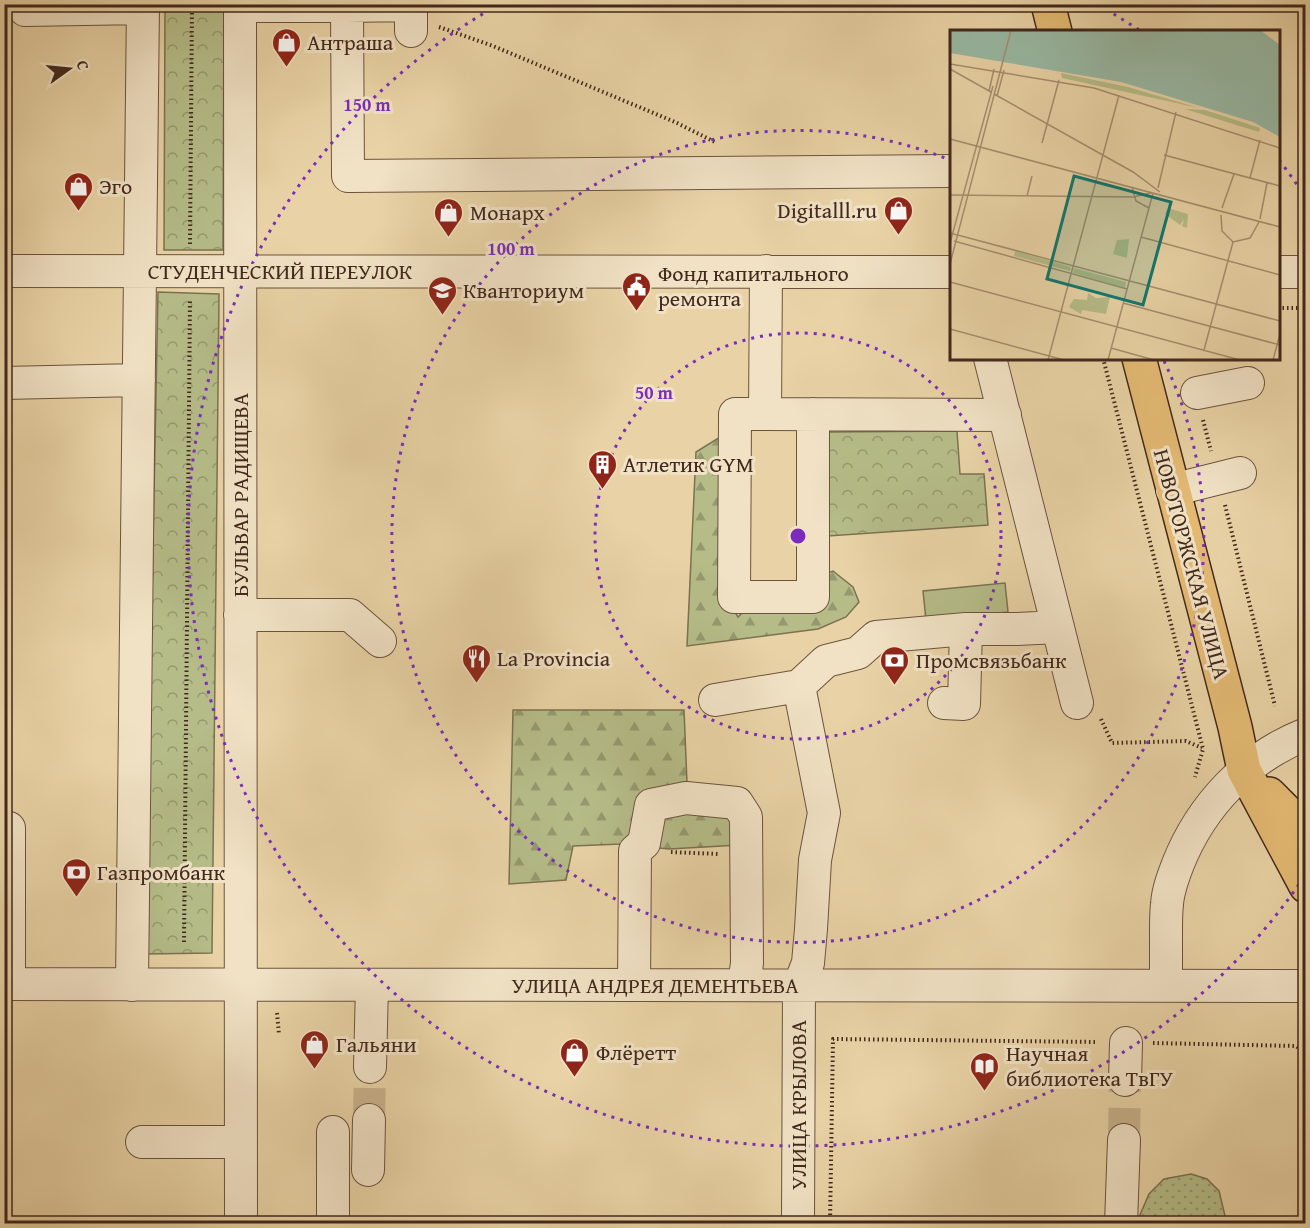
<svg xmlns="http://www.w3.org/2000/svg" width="1310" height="1228" font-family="'Gentium Book Plus',serif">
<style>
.grass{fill:url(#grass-dots);stroke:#7c7252;stroke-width:1.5}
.forest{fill:url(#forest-firs);stroke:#7c7252;stroke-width:1.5}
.park{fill:url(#park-crowns);stroke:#7c7252;stroke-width:1.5}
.garden{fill:#b5bc88;stroke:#7c7252;stroke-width:1.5}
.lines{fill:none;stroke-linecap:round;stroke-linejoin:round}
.minor-tunnel{stroke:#c8b18b;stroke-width:32;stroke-dasharray:32 16;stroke-linecap:butt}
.minor-casing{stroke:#6c533f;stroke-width:34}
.major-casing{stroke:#42281d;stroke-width:36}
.path{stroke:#42281d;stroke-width:4;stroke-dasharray:1.5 3;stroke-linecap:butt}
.minor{stroke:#f1e2c5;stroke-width:32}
.major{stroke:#e4ba73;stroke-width:33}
.ring{fill:none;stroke:#7b2cbf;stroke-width:3;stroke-dasharray:3 6}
.labels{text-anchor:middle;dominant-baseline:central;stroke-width:6;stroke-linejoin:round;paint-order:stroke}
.poi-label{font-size:22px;fill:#42281d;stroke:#f1e2c5;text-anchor:start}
.street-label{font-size:22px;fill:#42281d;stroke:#f1e2c5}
.inset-road{fill:none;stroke:#a68f6f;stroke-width:1.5}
.view{fill:#0f766e;fill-opacity:0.15;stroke:#0f766e;stroke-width:3}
.inset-edge{fill:none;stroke:#42281d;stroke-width:3}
.centre{fill:#7b2cbf;stroke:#f1e2c5;stroke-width:3}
.ring-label{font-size:18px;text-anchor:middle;font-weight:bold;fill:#7b2cbf;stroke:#f1e2c5;stroke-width:6;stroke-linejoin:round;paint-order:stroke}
</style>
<defs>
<pattern id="grass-dots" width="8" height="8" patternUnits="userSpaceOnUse" patternTransform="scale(1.5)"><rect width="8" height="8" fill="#b5bc88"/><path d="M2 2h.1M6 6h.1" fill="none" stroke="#95996f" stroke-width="1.8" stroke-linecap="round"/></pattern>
<pattern id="forest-firs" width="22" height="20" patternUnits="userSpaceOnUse" patternTransform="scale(1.5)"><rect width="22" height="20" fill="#b5bc88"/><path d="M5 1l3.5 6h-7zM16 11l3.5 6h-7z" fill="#95996f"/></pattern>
<pattern id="park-crowns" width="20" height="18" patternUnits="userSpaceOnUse" patternTransform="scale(1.5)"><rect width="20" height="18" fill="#b5bc88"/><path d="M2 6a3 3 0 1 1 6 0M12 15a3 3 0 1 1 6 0" fill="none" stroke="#95996f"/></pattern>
</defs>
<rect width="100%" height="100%" fill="#e9d3a6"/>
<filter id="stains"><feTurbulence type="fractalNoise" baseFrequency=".00333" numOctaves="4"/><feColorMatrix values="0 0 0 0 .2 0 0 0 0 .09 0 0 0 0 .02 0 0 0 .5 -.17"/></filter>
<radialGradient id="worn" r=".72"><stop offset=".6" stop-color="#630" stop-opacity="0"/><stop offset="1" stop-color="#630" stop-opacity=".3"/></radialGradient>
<!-- grass -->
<path class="grass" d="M1191,1174L1207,1179L1219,1191L1227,1224H1136L1149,1194L1164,1179Z"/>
<!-- forest -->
<path class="forest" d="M720,437L729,602L738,617L753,602L833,571L853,587L859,602L846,617L818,629L687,646L696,452Z
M513,710H684L687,783L734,812L739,845L669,849L650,847V830L621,844L573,846L566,880L509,884Z"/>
<!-- park -->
<path class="park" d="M165,5H224L223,250H164Z
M158,292L219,294L212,953L145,954Z
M957,431L960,474H984L988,525L828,536L827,432Z"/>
<!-- garden -->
<path class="garden" d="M1005,583L1008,612L926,620L923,591Z"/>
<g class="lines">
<!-- minor-tunnel -->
<path class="minor-tunnel" d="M369,1120L370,1067
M1124,1140L1125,1080"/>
<defs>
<path id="minor" d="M240,4L241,1224
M240,6H347L348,176L952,171
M347,6L411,5V31
M25,10L143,8
M4,271L952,272
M766,271L765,414L1005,415
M1278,272H1306
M990,358L1077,703
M4,383L139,380
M1197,393L1248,383
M765,414H735L734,597H813V414
M1172,490L1240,473
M240,615H350L380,641
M966,629H1017L1058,627
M799,686L826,661L858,653L876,637L966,629L964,704L944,703
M715,700L799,686L824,813L815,860L811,929L808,963L799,986L798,1224
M4,828H9V984
M4,984L1306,986
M132,985L143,4
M634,985L635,851L644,843L651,805L686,798L737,803L746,817L747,963L744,985
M1166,986C1166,968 1166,949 1166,931C1166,922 1166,913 1167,904C1168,890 1173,877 1178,864C1201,806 1246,758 1306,734
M370,1067L372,985
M1125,1080L1126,1043
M333,1132V1224
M142,1142H241
M368,1170L369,1120
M1121,1224L1124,1140"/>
<path id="major" d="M1048,4L1055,32
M1139,358L1235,727L1244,770L1306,886
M1269,794L1306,831"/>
</defs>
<!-- minor casing -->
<use href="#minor" class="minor-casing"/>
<!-- major casing -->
<use href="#major" class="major-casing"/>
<!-- path -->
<path class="path" d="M439,27L493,46L675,122L717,143
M190,244L192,4
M1278,308H1306
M1103,358L1203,749L1195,777
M1203,420L1211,451
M1225,505L1275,706
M1101,719L1112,743L1186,741L1202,748
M671,852L718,854
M184,942L190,299
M277,1013L279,1035
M1153,1043L1296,1046L1306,1054
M830,1224L833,1039L1097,1042"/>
<!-- minor -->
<use href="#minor" class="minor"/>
<!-- major -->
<use href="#major" class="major"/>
</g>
<!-- distance rings -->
<g class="ring">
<circle cx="798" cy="536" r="203"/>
<path d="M1164 361A406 406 0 1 1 950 160"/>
<path d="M1304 877A610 610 0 1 1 498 5M1098 5A610 610 0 0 1 1139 30M1279 160A610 610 0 0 1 1304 195"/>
</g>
<!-- icons -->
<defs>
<symbol id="shop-pin" viewBox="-11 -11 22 30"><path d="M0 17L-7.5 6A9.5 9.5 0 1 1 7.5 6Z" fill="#8f2418" stroke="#f1e2c5"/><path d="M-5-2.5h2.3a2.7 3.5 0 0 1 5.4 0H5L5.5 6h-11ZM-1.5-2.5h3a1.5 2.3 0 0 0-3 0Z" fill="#fff"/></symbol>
<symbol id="civic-pin" viewBox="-11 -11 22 30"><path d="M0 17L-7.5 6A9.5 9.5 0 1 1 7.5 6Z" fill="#8f2418" stroke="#f1e2c5"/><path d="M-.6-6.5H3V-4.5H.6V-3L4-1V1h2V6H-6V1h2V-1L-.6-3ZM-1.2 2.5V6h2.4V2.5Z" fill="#fff"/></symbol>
<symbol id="school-pin" viewBox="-11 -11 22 30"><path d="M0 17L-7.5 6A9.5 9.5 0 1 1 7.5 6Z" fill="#8f2418" stroke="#f1e2c5"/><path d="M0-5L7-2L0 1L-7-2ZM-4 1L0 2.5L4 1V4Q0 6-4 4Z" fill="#fff"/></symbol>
<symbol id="building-pin" viewBox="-11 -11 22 30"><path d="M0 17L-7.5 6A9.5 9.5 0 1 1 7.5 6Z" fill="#8f2418" stroke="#f1e2c5"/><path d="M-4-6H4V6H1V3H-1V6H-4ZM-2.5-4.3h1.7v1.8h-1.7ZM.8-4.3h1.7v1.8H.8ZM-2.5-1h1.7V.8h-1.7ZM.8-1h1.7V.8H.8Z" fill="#fff"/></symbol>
<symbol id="restaurant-pin" viewBox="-11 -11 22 30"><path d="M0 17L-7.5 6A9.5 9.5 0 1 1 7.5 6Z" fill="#8f2418" stroke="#f1e2c5"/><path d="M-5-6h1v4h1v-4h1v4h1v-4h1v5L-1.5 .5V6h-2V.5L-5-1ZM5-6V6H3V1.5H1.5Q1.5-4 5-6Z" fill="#fff"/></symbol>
<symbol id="bank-pin" viewBox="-11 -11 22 30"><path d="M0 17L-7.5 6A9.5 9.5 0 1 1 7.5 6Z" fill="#8f2418" stroke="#f1e2c5"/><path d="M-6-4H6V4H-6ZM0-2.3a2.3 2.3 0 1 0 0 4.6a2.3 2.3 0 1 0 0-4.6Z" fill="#fff"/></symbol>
<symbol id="library-pin" viewBox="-11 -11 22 30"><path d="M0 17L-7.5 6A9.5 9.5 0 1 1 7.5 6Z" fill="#8f2418" stroke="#f1e2c5"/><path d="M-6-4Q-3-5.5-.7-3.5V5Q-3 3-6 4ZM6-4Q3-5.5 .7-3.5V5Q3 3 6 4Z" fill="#fff"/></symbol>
</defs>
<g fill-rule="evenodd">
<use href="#shop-pin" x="270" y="26" width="33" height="45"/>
<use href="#shop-pin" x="62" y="170" width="33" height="45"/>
<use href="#shop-pin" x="882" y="194" width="33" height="45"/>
<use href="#shop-pin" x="432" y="196" width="33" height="45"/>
<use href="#civic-pin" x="620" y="270" width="33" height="45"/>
<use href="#school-pin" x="426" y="274" width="33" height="45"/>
<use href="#building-pin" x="586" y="448" width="33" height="45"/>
<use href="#restaurant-pin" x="460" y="642" width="33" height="45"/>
<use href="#bank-pin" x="878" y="644" width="33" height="45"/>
<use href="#bank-pin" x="60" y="856" width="33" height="45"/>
<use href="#shop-pin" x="298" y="1028" width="33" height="45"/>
<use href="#shop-pin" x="558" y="1036" width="33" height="45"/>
<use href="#library-pin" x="968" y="1050" width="33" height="45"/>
</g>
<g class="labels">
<!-- poi labels -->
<g class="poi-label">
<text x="307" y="42">Антраша</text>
<text x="99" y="186">Эго</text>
<text x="877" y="210" text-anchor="end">Digitalll.ru</text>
<text x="470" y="212">Монарх</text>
<text x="658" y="273">Фонд капитального<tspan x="658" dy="25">ремонта</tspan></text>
<text x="463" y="290">Кванториум</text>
<text x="623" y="464">Атлетик GYM</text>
<text x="497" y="658">La Provincia</text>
<text x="916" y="660">Промсвязьбанк</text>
<text x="97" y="872">Газпромбанк</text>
<text x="336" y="1044">Гальяни</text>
<text x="596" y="1052">Флёретт</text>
<text x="1006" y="1053">Научная<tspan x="1006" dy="25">библиотека ТвГУ</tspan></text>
</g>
<!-- street labels -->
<g class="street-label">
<text x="280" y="271">СТУДЕНЧЕСКИЙ ПЕРЕУЛОК</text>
<text transform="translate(240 495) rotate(-90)">БУЛЬВАР РАДИЩЕВА</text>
<text transform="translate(1192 564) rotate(75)">НОВОТОРЖСКАЯ УЛИЦА</text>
<text x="655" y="985">УЛИЦА АНДРЕЯ ДЕМЕНТЬЕВА</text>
<text transform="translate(798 1105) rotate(-90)">УЛИЦА КРЫЛОВА</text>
</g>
</g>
<!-- overview -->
<g transform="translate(950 30)">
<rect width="330" height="330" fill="#e9d3a6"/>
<path d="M111,43L178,57L249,78L112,48ZM235,79L255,80L310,98L309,102ZM218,178L238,184L237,198L232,196L234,189L230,195L215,184Z" fill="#b5bc88"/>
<path d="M179,209L177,228L163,224L167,210ZM138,263L146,268L160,267L156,284L132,280L131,284L119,277L124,269L137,270Z" fill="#b5bc88"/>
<path d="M65,221L121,237L120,241L64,226ZM124,238L176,252L175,258L123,243Z" fill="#b5bc88"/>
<path d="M0,0H310L330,15V107L303,92L171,52L0,23Z" fill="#98b8a3"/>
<path class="inset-road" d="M0,34L144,58L330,118M0,39L41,62M39,61L44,39M44,64L183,142L210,162M47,66L54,40M0,109L330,197M92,113L109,50M214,125L330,156M300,148L310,110M182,157L186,171L199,178M208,158L226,82M0,165L183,167L201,163M77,166L82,146M272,178L284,144M271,185L272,201L283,212L300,208L309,192M310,189L317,153M0,203L330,291M191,207L330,245M4,211L177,259M0,213L43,56M0,234L61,0M0,252L290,330M173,273L330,315M0,299L114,330M161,318L204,330M254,320L283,212M98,330L169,65M158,330L203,163M323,330L330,304"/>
<path class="view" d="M124,146L221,172L193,275L97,249Z"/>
<rect width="330" height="330" class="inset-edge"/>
</g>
<circle cx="798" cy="536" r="9" class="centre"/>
<g class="ring-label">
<text x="367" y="111">150 m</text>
<text x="511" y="255">100 m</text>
<text x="654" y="399">50 m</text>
</g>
<!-- margin -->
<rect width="1310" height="1228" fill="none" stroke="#e9d3a6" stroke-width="24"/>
<rect x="6" y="6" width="1298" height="1216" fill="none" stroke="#42281d" stroke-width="3"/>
<rect x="12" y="12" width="1286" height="1204" fill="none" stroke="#42281d" stroke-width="1.5"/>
<!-- north arrow -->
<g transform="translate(69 69) rotate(75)" stroke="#f1e2c5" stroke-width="4.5" paint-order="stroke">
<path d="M0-4.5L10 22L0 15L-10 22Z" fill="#42281d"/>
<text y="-9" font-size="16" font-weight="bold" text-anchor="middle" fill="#42281d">С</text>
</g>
<rect width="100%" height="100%" filter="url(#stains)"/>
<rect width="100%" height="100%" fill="url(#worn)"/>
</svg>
